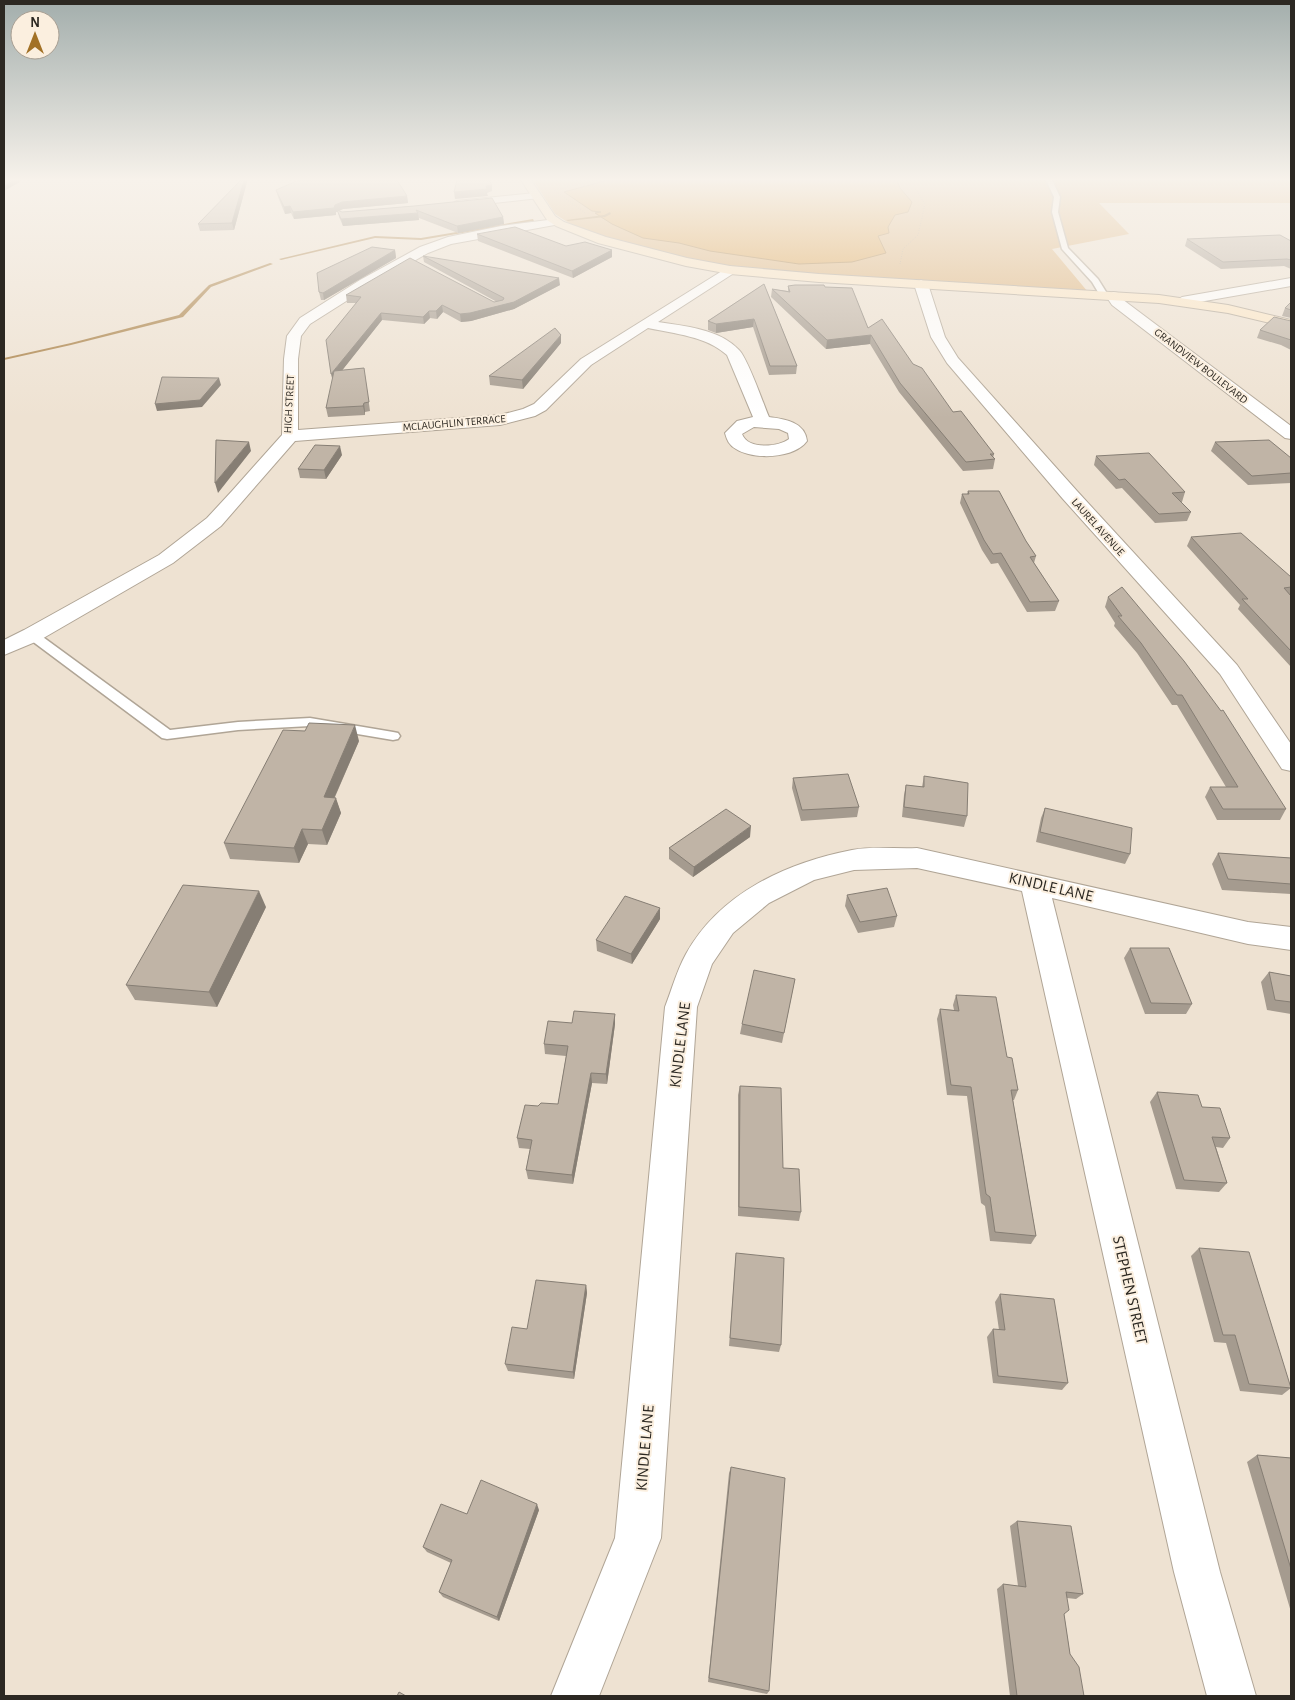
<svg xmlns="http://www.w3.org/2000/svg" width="1295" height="1700" font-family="'Alegreya Sans',sans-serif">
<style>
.green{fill:#deb57f}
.water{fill:#dda452;stroke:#a87f44}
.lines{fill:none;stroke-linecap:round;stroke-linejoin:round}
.stream{fill:#a87f44;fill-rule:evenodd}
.service-casing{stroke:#b0a596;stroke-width:3}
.minor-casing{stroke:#b0a596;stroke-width:2}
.tertiary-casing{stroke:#b0a596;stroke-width:2}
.secondary-casing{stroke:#b0a596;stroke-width:2}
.path{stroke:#a39a8e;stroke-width:1;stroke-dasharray:0.5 2;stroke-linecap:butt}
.service{fill:#fff;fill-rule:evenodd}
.minor{fill:#fff;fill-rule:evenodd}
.tertiary{fill:#fff;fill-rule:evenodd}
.secondary{fill:#fce7c7;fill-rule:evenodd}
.wall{fill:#a59b8f}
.shaded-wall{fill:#867e74}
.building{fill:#c0b4a6;stroke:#867e74}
.labels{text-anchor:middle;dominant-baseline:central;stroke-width:4;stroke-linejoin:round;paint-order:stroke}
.far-street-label{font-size:11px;fill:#2c2822;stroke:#fbefdf}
.near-street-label{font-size:16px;fill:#2c2822;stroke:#fbefdf}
</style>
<rect width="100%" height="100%" fill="#eee2d2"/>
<!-- green -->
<path class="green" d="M533,180H1291V203H1099L1129,234L1052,249L1088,292L808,276L730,268L638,248L575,227L555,214Z"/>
<!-- water -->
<path class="water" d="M608,180H897L900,188L912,202L908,212L895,215L888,227L889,233L878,236L886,253L852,262L799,264L710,251L679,243L643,238L612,224L595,213L601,212L592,211L564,192Z"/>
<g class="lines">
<!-- stream -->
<path class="stream" d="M610,212L611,214L605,217L568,221L566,220L604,215Z
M533,219L534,221L421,240L375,238L281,260L279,259L375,236L421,238Z
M270,263L273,264L211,287L183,317L71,345L4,360V358L71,343L179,315L209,285Z"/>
<defs>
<path id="service" d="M1046,180H1052L1060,197L1058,212L1068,248L1098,279L1108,295L1107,297H1101L1092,282L1062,249L1052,212L1054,197Z
M32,631L36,632L170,730L238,722L310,718L393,732L398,733L400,736L398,739L393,740L310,726L238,730L167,739L162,738L28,638L26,635Z"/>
<path id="minor" d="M535,193L540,196L539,198L457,207L451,204L457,201Z
M556,219L562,222L560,224L451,244L428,253L370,286L310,324L301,336L298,359V430L500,415L523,409L534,404L581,359L730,266L736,270L734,273L658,322C684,326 720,329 739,350C748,359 763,403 769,417C785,419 805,422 807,441C794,459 753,460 736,449C729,445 727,440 725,433L737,421L753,417L727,355C706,336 675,334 648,328L591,365L546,410L535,416L500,425L295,441L221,526L173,563L40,640L4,655V640L24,630L159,555L207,518L232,491L282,435L284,359L287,336L300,318L360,280L420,247L448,237L501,226ZM754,427L779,429L788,433L789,439C778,447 748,450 742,434Z
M921,280L928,284L945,337L958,358L1077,491L1237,665L1291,744V771L1282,769L1220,674L1063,499L947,363L931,337L914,284Z
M1113,292L1118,293L1122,299L1291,426V439L1285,438L1112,305L1106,296Z
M917,848L1248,922L1291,927V950L1248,944L1052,898L1220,1572L1256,1696H1207L1174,1572L1022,891L917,868L854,870L814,880L769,903L733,933L712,964L697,1007L661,1538L599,1696H551L615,1538L665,1007C672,989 677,970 686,954C720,893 786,863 852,850C873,846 896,849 917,848Z"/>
<path id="tertiary" d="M1291,278V286L1182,305L1175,301L1182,297Z"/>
<path id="secondary" d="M521,180H531L555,216L564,222L606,237L687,258L730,266L819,274L1159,295L1228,305L1291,320V328L1228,313L1159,303L819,282L730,274L686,266L598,243L556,226L547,220Z"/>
</defs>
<!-- service casing -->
<use href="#service" class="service-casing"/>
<!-- minor casing -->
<use href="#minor" class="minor-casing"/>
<!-- tertiary casing -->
<use href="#tertiary" class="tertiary-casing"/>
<!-- secondary casing -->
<use href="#secondary" class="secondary-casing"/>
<!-- path -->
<path class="path" d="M585,213L554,190L598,180
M900,264L903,249L918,235L925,204L910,180"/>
<!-- service -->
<use href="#service" class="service"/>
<!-- minor -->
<use href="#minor" class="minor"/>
<!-- tertiary -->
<use href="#tertiary" class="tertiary"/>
<!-- secondary -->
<use href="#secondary" class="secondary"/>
</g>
<!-- wall -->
<path class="wall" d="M244,180H247V182L234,230L200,231L198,224Z
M276,190L407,196L408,203L343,209L339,211L342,212L414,206L503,217L504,224L458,233L419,218V220L343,226L339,217L338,212H336V215L294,219L291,213L285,214L278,197Z
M477,234L566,246L612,250V257L573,278L478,241Z
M1187,239L1291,241V269L1284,266L1221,269L1185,246Z
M395,250L396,258L324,300H321L319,292Z
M423,256L560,285L514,309L471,321L461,322L443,312L437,319L430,318L424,324L382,320L342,370L364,368L370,411L365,412V415L328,417L326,408L356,303H347L346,295L494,302H497L424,262Z
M764,284L797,366L796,374L769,375L753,327L716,333L708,330V321Z
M788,286L825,287L868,328L913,364L953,412L994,454L993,458L995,459L993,469L963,471L899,392L870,344L826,349L771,297L772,289L788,291Z
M1291,302V318L1282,316L1285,308Z
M1291,321V350L1281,345L1257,338L1260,330Z
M561,343L523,389L490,385L489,376Z
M1215,442L1291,458V483L1248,485L1211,451Z
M342,455L326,479L300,478L298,469Z
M1096,456L1185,492L1182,502H1181L1191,512L1187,521L1155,523L1122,488L1116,489L1094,465Z
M968,491L1026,541L1036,556L1034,563L1059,601L1055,611L1027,612L998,563L991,564L982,550L960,503L962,494H967Z
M1191,537L1291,577V667L1238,609L1240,605L1187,546Z
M1108,597L1286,809L1280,820H1217L1205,797L1210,787H1226L1177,705H1172L1137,653L1114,626L1115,623L1105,607Z
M359,741L335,797L341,813L327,845L308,844L299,863L230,859L224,843Z
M924,776L967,816L964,827L902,817L904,795L906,785L922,787Z
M793,778L859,807L857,817L801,821L792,788Z
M1045,808L1130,854L1125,864L1036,842L1041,818Z
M750,837L693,877L669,859V848Z
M1218,853L1291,858V894L1222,890L1212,864Z
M847,895L897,916L894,927L858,933L845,906Z
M266,907L217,1007L135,1000L126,985Z
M660,919L632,964L597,951L596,940Z
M1130,948L1192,1004L1186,1014H1145L1124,958Z
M1269,972L1291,976V1014L1267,1010L1261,982Z
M795,979L782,1043L740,1034L742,1024Z
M956,995L1007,1057L1018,1090L1014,1100H1013L1036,1236L1031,1244L990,1241L985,1206L981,1203L967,1096L947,1095L937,1019L940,1009L954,1010L953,1005Z
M615,1014V1024L607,1084L592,1083L573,1184L528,1179L526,1170L530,1149L519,1148L517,1138L538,1106L558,1104L566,1056L545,1054L544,1044L572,1023Z
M740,1086L783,1168L801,1212L799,1221L738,1216V1095Z
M1157,1092L1202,1107L1230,1138L1223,1148L1216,1147L1227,1183L1219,1192L1176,1189L1150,1102Z
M1199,1248L1291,1386V1388L1282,1395L1240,1391L1226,1343L1214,1342L1191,1256Z
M736,1253L781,1345L779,1352L729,1346Z
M586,1285L587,1293L574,1379L508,1371L505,1364L527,1329Z
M1000,1294L1068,1383L1062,1390L993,1383L987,1337L993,1329L999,1330L995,1302Z
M1257,1455L1291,1458V1612L1247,1462Z
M731,1467L769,1691L767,1694L708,1682L729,1473Z
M539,1510L499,1621L443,1597L439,1592L451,1563L427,1552L423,1547L467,1514Z
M1017,1521L1083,1594L1076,1599L1067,1598L1064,1614L1070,1654L1084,1696H1010L997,1589L1003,1584L1018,1586L1010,1526Z"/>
<!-- shaded-wall -->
<path class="shaded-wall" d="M15,180H20L19,181L20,182L4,191V186Z
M244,180H247V182L234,230L232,223Z
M492,185V191L487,193L488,196L455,199L454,192Z
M407,196L408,203L343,209L336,212V215L294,219L293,212L335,205L342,202Z
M290,206L291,213L285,214L284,207Z
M418,213L419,220L343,226L341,219Z
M503,217L504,224L458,233L457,226Z
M395,250L396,258L324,300L323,293Z
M612,250V257L573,278L572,271Z
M559,278L560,285L514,309L471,321L461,322L460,314L470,313Z
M442,305L443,312L437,319L436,311Z
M429,311L430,318L424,324L423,317Z
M381,313L382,320L333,382L331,374Z
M754,319L753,327L716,333V324Z
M561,335V343L523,389L522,380Z
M871,335L870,344L826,349L827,340Z
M219,378L221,385L202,407L157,411L155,404Z
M364,403L365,412V415L363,406Z
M249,442L251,451L218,493L215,483Z
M340,446L342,455L326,479L324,470Z
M355,725L359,741L328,812L324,797Z
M336,798L341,813L327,845L322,830Z
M751,826L750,837L693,877L694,867Z
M302,829L308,844L299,863L294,848Z
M259,891L266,907L217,1007L209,992Z
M660,908V919L632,964L631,954Z
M615,1014V1024L607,1084L606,1074Z
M591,1073L592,1083L573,1184L572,1175Z
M586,1285L587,1293L574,1379L573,1372Z
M537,1504L539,1510L499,1621L497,1617Z"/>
<!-- building -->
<path class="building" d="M4,180H15L4,186Z
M241,180H244L232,223L198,224Z
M299,180H397L407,196L342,202L335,205L334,208L293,212L290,206L284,207L276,190Z
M457,180H489L492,185L486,186L487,189L454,192Z
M492,198L503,217L457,226L416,210L418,213L341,219L337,210L342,212L414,206Z
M515,227L566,246L585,242L612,250L572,271L477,234Z
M1280,235L1291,241V260L1287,259L1223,262L1187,239Z
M372,247L395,250L323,293L319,292L317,273Z
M423,256L559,278L514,302L470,313L460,314L442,305L436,311H429L423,317L381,313L331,374L326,340L361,297L346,295L410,258L494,302L503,300L504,298Z
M764,284L797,366H770L754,319L716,324L708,321Z
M795,285H824L825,287L852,288L868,328L882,319L913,364L922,368L953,412L961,411L994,454H990L995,459L966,462L900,383L871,335L827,340L772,289L790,292L788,286Z
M1291,302V310L1285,308Z
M1274,317L1291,321V340L1260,330Z
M555,328L561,335L522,380L489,376Z
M364,368L369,402L364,403L363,406L326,408L334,371Z
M162,377L219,378L200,400L155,404Z
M216,440L249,442L215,483Z
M1269,440L1291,458V473L1252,476L1215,442Z
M315,445L340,446L324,470L298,469Z
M1149,453L1185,492L1172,493L1191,512L1159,514L1125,479L1119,480L1096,456Z
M968,491H999L1026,541L1036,556L1030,557L1059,601L1030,602L1001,553L993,554L984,540L962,494H969Z
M1241,533L1291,577V587L1284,588L1291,596V651L1242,599H1248L1191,537Z
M1122,587L1184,661L1221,711L1223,710L1286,809H1223L1210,787H1238L1182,695H1177L1141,643L1118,616H1122L1108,597Z
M309,723L355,725L324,797L336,798L322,830L302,829L294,848L224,843L283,730L305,731Z
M848,774L859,807L802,810L793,778Z
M924,776L968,783L967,816L904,807L906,785L924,787Z
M1045,808L1132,828L1130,854L1040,832Z
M726,809L751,826L694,867L669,848Z
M1218,853L1291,858V884L1228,879Z
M183,885L259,891L209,992L126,985Z
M887,888L897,916L860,922L847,895Z
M625,896L660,908L631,954L596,940Z
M1130,948H1169L1192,1004L1151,1003Z
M754,970L795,979L784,1033L742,1024Z
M1269,972L1291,976V1002L1275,1000Z
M956,995L996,997L1007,1057L1012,1058L1018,1090H1011L1036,1236L995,1232L990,1197L986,1194L971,1087L951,1085L940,1009L959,1011Z
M574,1011L615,1014L606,1074L591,1073L572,1175L526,1170L532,1140L517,1138L525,1105L538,1106L541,1103L558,1104L568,1046L544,1044L548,1021L572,1023Z
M740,1086L781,1088L783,1168L799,1169L801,1212L739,1207Z
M1157,1092L1198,1095L1202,1107L1220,1108L1230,1138L1212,1137L1227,1183L1184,1180Z
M1199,1248L1249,1252L1291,1388L1249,1384L1235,1335H1223Z
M736,1253L784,1258L781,1345L730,1338Z
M536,1280L586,1285L573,1372L505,1364L512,1327L527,1329Z
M1000,1294L1054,1299L1068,1383L998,1376L993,1329L1005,1330Z
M1257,1455L1291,1458V1569Z
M731,1467L785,1478L769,1691L709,1678Z
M481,1480L537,1504L497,1617L439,1592L452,1560L423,1547L441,1504L467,1514Z
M1017,1521L1071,1526L1083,1594L1066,1592L1069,1610L1064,1614L1070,1654L1079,1667L1084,1696H1017L1003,1584L1026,1587Z
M399,1692L406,1696H397Z"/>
<!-- sky -->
<linearGradient id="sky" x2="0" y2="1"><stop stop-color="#a3aeac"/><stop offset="0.43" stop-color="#f7f2eb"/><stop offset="1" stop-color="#f7f2eb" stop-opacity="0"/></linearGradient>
<rect width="1295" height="418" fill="url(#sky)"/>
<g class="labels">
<!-- far-street labels -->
<g class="far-street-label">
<text transform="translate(1201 366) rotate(38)">GRANDVIEW BOULEVARD</text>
<text transform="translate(289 404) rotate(-87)">HIGH STREET</text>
<text transform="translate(454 423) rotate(-5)">MCLAUGHLIN TERRACE</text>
<text transform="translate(1098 527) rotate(48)">LAUREL AVENUE</text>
</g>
<!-- near-street labels -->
<g class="near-street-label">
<text transform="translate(1051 887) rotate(13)">KINDLE LANE</text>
<text transform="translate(680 1045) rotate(-83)">KINDLE LANE</text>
<text transform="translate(1130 1290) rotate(77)">STEPHEN STREET</text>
<text transform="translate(645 1448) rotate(-85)">KINDLE LANE</text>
</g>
</g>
<!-- border -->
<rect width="1295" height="1700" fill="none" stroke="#2c2822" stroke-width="10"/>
<!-- north arrow -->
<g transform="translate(35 35)"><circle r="24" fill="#fbefdf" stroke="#a89f93"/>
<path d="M0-4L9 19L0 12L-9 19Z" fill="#a27126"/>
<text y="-8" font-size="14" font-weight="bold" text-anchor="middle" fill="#2c2822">N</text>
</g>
</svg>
